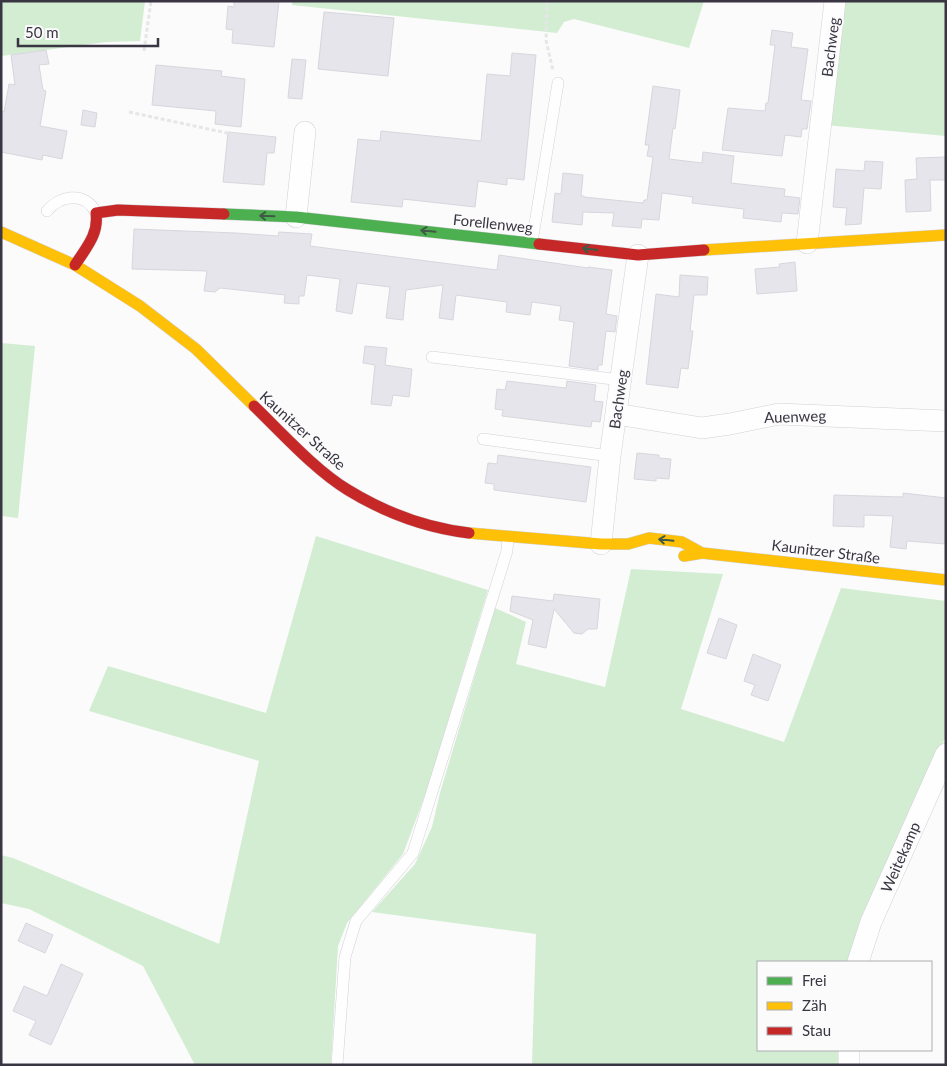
<svg xmlns="http://www.w3.org/2000/svg" width="947" height="1066" font-family="Lato,sans-serif">
<style>
.green{fill:#d2edd2}
.building{fill:#e7e5ec;stroke:#d8d6dd}
.lines{fill:none;stroke-linecap:round;stroke-linejoin:round}
.lane-casing{stroke:#d2d0d6;stroke-width:12}
.street-casing{stroke:#d2d0d6;stroke-width:22}
.fast-casing{stroke:#d2d0d6;stroke-width:12}
.slow-casing{stroke:#d2d0d6;stroke-width:12}
.jam-casing{stroke:#d2d0d6;stroke-width:12}
.path{stroke:#e6e6e6;stroke-width:3;stroke-dasharray:4 2.5;stroke-linecap:butt}
.lane{stroke:#fefefe;stroke-width:11}
.street{stroke:#fefefe;stroke-width:21}
.fast{stroke:#4caf50;stroke-width:11}
.slow{stroke:#ffc107;stroke-width:11}
.jam{stroke:#c62828;stroke-width:11}
.oneway{stroke:#3f5a46}
.labels{text-anchor:middle;dominant-baseline:central;stroke-width:4;stroke-linejoin:round;paint-order:stroke}
.street-label{font-size:15px;fill:#3a3542;stroke:#fbfbfb}
</style>
<rect width="100%" height="100%" fill="#fbfbfb"/>
<!-- green -->
<path class="green" d="M3,1H145L140,41L106,42L1,56V4Z
M292,1H704L689,48L574,19L564,22L557,33L292,5Z
M842,1H946V136L825,125Z
M1,343L35,346L18,518L1,516Z
M316,536L488,590L427,790L403,854L347,923L338,946L331,1065H195L143,966L29,909L1,903V855L13,858L219,944L259,761L89,711L108,666L266,713Z
M631,569L723,574L681,709L784,742L841,588L946,601V736L865,917L853,962H758V1050H843V1065H532L536,934L372,912L415,864L432,827L440,793L495,608L526,622L516,664L605,687Z"/>
<!-- building -->
<path class="building" d="M234,1H279L274,47L232,43L233,30L226,29L228,6L234,7Z
M324,12L394,18L388,76L318,69Z
M772,30L793,33L791,47L808,49L801,100L811,101L807,129H802L801,137L785,135L782,156L722,150L728,108L765,111L766,103H768L775,45H770Z
M46,50L49,64L39,65L43,90L46,91L40,126L67,131L62,159L43,155L42,160L1,152V111L4,112L9,84L15,85L11,55Z
M512,53L536,55L524,180L507,178V185L478,181L475,207L403,199L402,207L351,202L358,139L380,141L381,131L481,141L487,74L510,76Z
M292,59L306,60L302,99L288,98Z
M156,65L222,71L221,76L245,79L241,127L215,124L216,111L152,105Z
M653,86L680,90L675,129L673,128L669,159L702,163L703,152L734,156L731,183L785,189L784,196L800,198L798,214L782,213L781,222L743,218L744,209L692,203L693,197L662,193L659,220L642,219L641,228L612,226L614,213L583,212L582,225L552,222L555,193L561,194L563,173L583,175L581,196H584V197L643,203L644,200H647L653,157L647,156L649,145H645Z
M83,110L97,113L95,127L81,125Z
M228,132L276,137L274,153H267L264,185L223,182Z
M946,157V180H930L931,211L906,212L905,180L917,179L916,158Z
M865,161L883,162L881,189L864,188L861,224L845,225L847,208L833,207L836,169L864,171Z
M134,229L236,233L278,236L279,232L295,233L312,234L310,246L497,270L499,255L588,268V267L612,270L606,314L617,316L615,332L606,331L602,365H598V370L569,366L574,322L559,320L561,306L532,302L530,315L506,312L507,302L456,295L453,320L439,318L443,285L406,290L403,320L386,318L390,287L357,283L352,314L336,311L340,279L307,275L304,296H299V304L284,303L285,295L220,288L215,292L204,291L207,271L132,269Z
M795,262L797,291L757,294L755,269L780,267L779,264Z
M680,275L708,277L707,295H694L690,331H693L688,369L681,368L678,388L646,384L656,294L679,297Z
M365,346L387,348L385,365L412,369L409,397L393,395L391,406L371,404L375,365L363,363Z
M507,381L566,388L567,381L596,385L594,401L603,402L600,422L592,421L591,427L502,416L503,410L495,409L497,389L505,390Z
M637,453L659,455V458L671,459L669,479L656,478V481L634,479Z
M498,455L591,467L586,502L494,490V484L485,483L488,463L497,464Z
M903,493L946,498V544L907,541L906,549L890,547L893,516L864,515V527L833,526L834,495L903,497Z
M554,594L600,599L597,629H588L582,634L574,633L554,609L546,648L528,644L533,620L510,611L512,596L553,601Z
M719,618L737,625L726,659L707,653Z
M753,654L781,665L768,701L751,695L755,685L744,681Z
M26,923L53,935L45,953L18,941Z
M61,964L83,974L51,1045L29,1035L36,1021L13,1011L24,986L47,996Z"/>
<g class="lines">
<defs>
<path id="lane" d="M47,211C60,195 86,191 96,213
M532,242L558,83
M432,357L621,380
M483,439L610,456
M337,1065L345,957L356,921L413,853L507,551L508,537"/>
<path id="street" d="M296,217L305,132
M807,243L835,1
M616,414L702,428L730,424L779,414L946,421
M601,544L610,456L638,255
M858,962L871,922L946,754
M849,1065V1050"/>
<path id="fast" d="M224,214L296,217L539,244"/>
<path id="slow" d="M1,232L75,265L140,306L196,349L254,406
M704,250L946,235
M469,533L601,544H628L649,538L682,542L702,553
M684,556L702,553L946,580"/>
<path id="jam" d="M539,244L638,255L704,250
M75,265C86,248 99,234 96,213L118,210L224,214
M254,406C282,433 315,470 348,490C384,512 427,528 469,533"/>
</defs>
<!-- lane casing -->
<use href="#lane" class="lane-casing"/>
<!-- street casing -->
<use href="#street" class="street-casing"/>
<!-- fast casing -->
<use href="#fast" class="fast-casing"/>
<!-- slow casing -->
<use href="#slow" class="slow-casing"/>
<!-- jam casing -->
<use href="#jam" class="jam-casing"/>
<!-- path -->
<path class="path" d="M547,1L546,40L553,71
M144,51L151,1
M129,112L241,136"/>
<!-- lane -->
<use href="#lane" class="lane"/>
<!-- street -->
<use href="#street" class="street"/>
<!-- fast -->
<use href="#fast" class="fast"/>
<!-- slow -->
<use href="#slow" class="slow"/>
<!-- jam -->
<use href="#jam" class="jam"/>
</g>
<!-- one-way arrows -->
<defs><path id="oneway-shaft" d="M-6 0H5M1.5-3L5.5 0L1.5 3" fill="none" stroke-width="1.6" stroke-linecap="round" stroke-linejoin="round" transform="scale(1.25)"/></defs>
<g class="oneway">
<use href="#oneway-shaft" transform="translate(267 216) rotate(-178)"/>
<use href="#oneway-shaft" transform="translate(428 231) rotate(-174)"/>
<use href="#oneway-shaft" transform="translate(590 249) rotate(-173)"/>
<use href="#oneway-shaft" transform="translate(666 540) rotate(-174)"/>
</g>
<g class="labels">
<!-- street labels -->
<g class="street-label">
<text transform="translate(830 47) rotate(-83)">Bachweg</text>
<text transform="translate(493 223) rotate(6)">Forellenweg</text>
<text transform="translate(618 399) rotate(-82)">Bachweg</text>
<text transform="translate(795 416) rotate(-2)">Auenweg</text>
<text transform="translate(303 430) rotate(42)">Kaunitzer Straße</text>
<text transform="translate(826 551) rotate(7)">Kaunitzer Straße</text>
<text transform="translate(900 857) rotate(-66)">Weitekamp</text>
</g>
</g>
<!-- border -->
<rect width="947" height="1066" fill="none" stroke="#3a3542" stroke-width="5"/>
<!-- legend -->
<rect x="757" y="961" width="175" height="90" fill="#fbfbfb" stroke="#aeacb1"/>
<rect x="767" y="977" width="25" height="8" fill="#4caf50" stroke="#aeacb1"/>
<text x="802" y="986" font-size="15" fill="#3a3542">Frei</text>
<rect x="767" y="1002" width="25" height="8" fill="#ffc107" stroke="#aeacb1"/>
<text x="802" y="1011" font-size="15" fill="#3a3542">Zäh</text>
<rect x="767" y="1027" width="25" height="8" fill="#c62828" stroke="#aeacb1"/>
<text x="802" y="1036" font-size="15" fill="#3a3542">Stau</text>
<!-- scale -->
<path d="M18 38v8h140v-8" fill="none" stroke="#3a3542" stroke-width="2.5"/>
<text x="25" y="38" font-size="15" fill="#3a3542" stroke="#fbfbfb" stroke-width="4" paint-order="stroke">50 m</text>
</svg>
